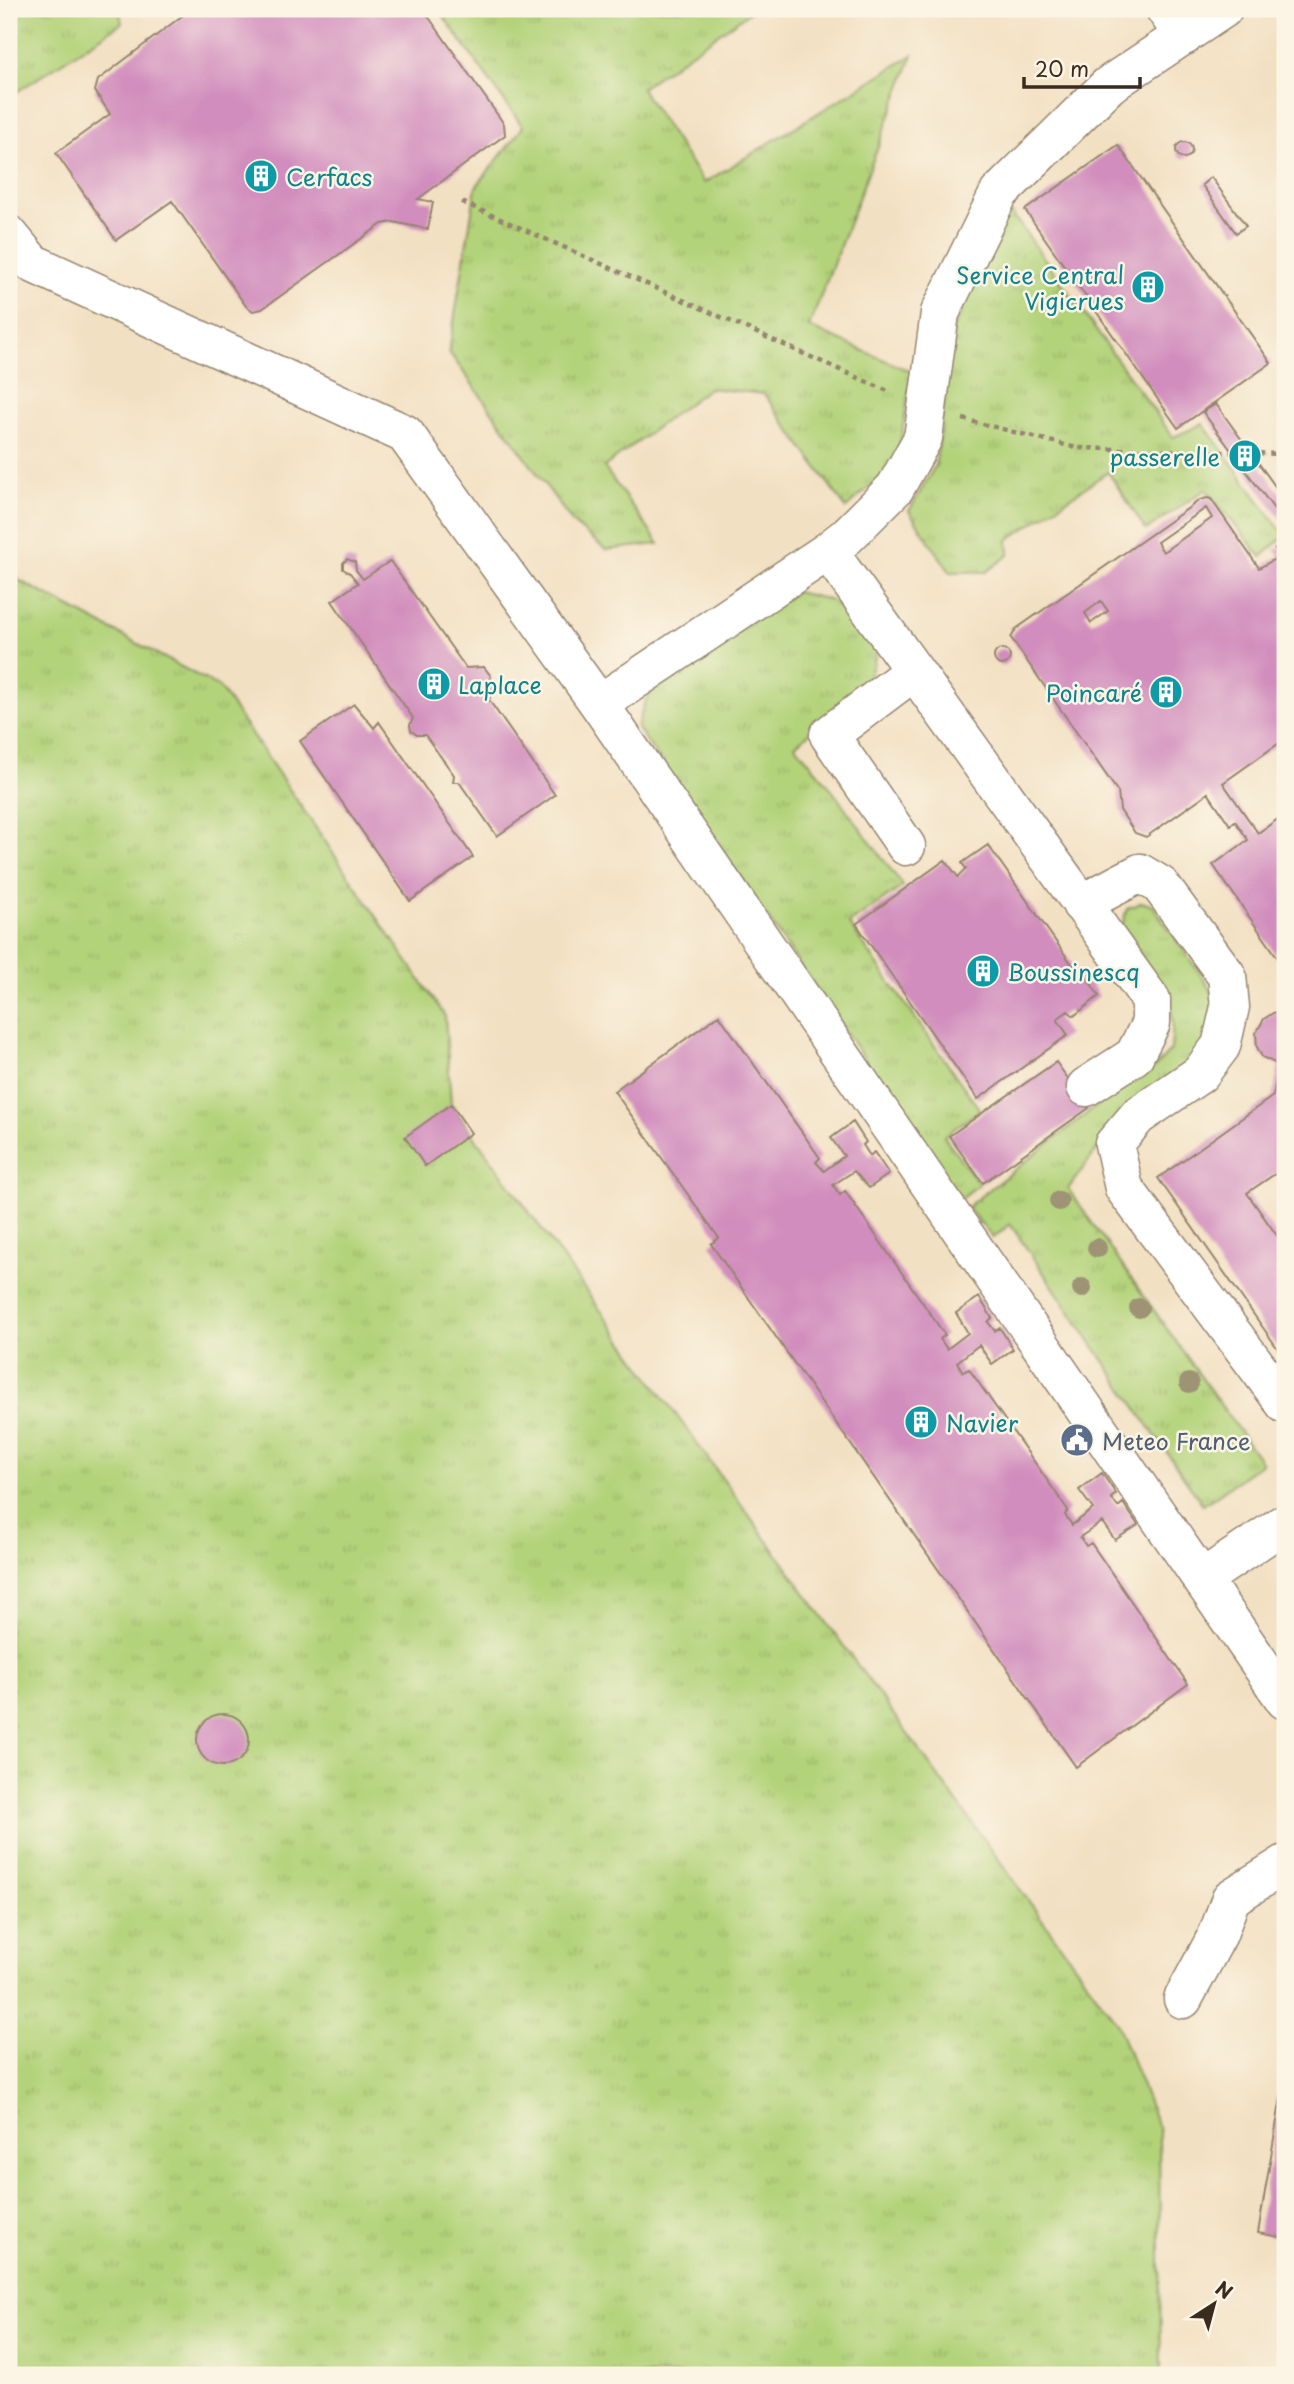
<svg xmlns="http://www.w3.org/2000/svg" width="1294" height="2384" font-family="'Playpen Sans',sans-serif">
<style>
.grass{fill:url(#grass-tufts);stroke:#777e4c;stroke-width:2}
.building{fill:#d18dbd;fill-rule:evenodd}
.lines{fill:none;stroke-linecap:round;stroke-linejoin:round}
.minor-casing{stroke:#968570;stroke-width:41}
.path{stroke:#968570;stroke-width:4.5;stroke-dasharray:5 5;stroke-linecap:butt}
.minor{stroke:#fff;stroke-width:38}
.tree{fill:#9e9374}
.labels{text-anchor:middle;dominant-baseline:central;stroke-width:5;stroke-linejoin:round;paint-order:stroke}
.culture-label{font-size:23px;fill:#0d838f;stroke:#fcf5e5;text-anchor:start}
.service-label{font-size:23px;fill:#4e5e75;stroke:#fcf5e5;text-anchor:start}
</style>
<defs>
<pattern id="grass-tufts" width="24" height="20" patternUnits="userSpaceOnUse" patternTransform="scale(1.75)"><rect width="24" height="20" fill="#b3d37a"/><path d="M3 7l-1-3M5 7V3M7 7l1-3M15 17l-1-3M17 17v-4M19 17l1-3" fill="none" stroke="#9bb569"/></pattern>
</defs>
<rect width="100%" height="100%" fill="#fcf5e5"/>
<filter id="ink" filterUnits="userSpaceOnUse"><feTurbulence type="fractalNoise" baseFrequency=".0143" numOctaves="2"/><feDisplacementMap in="SourceGraphic" scale="14" xChannelSelector="R" yChannelSelector="G"/><feConvolveMatrix kernelMatrix="1 2 1 2 8 2 1 2 1" color-interpolation-filters="sRGB"/></filter>
<filter id="wash" filterUnits="userSpaceOnUse"><feTurbulence type="fractalNoise" baseFrequency=".00686" numOctaves="4" result="noise"/><feDisplacementMap in="SourceGraphic" scale="28" xChannelSelector="R" yChannelSelector="G"/><feGaussianBlur stdDeviation="1.57" result="paint"/><feColorMatrix in="noise" values="0 0 0 0 0 0 0 0 0 0 0 0 0 0 0 0 0 1.4 0 .05"/><feComposite in="paint" operator="in"/></filter>
<g filter="url(#wash)">
<rect width="100%" height="100%" fill="#f2e0c2"/>
<!-- grass -->
<path class="grass" d="M9,9H119L122,23L9,97Z
M438,9H754L641,88L704,183L913,55L809,327L912,372L897,463L846,508L764,394L709,388L604,467L659,544L606,550L573,523L449,352L476,187L523,127Z
M1007,207L1173,437L1203,424L1285,536L1261,557L1206,489L1146,530L1108,472L1008,540L1009,555L986,572H950L909,511L935,466L941,431L949,338Z
M9,575L219,687L445,1016L451,1104L1117,2023L1159,2130L1161,2375H9Z
M796,592L830,600L860,625L877,652L867,684L795,745L826,782L903,886L849,924L980,1110L944,1136L979,1184L960,1199L637,727L645,702L657,685Z
M1142,902L1153,906L1211,990L1217,1011L1208,1048L1119,1120L1068,1189L1262,1463L1203,1505L1010,1224L993,1238L967,1207L1090,1111L1156,1066L1171,1050L1173,1024L1170,1001L1121,927L1127,909Z"/>
<g id="blocks">
<!-- building -->
<path class="building" d="M191,9H423L504,124L505,135L418,199L433,202L428,229L393,222L382,224L262,309L253,311L246,306L172,201L116,240L56,153L110,114L95,91L98,80Z
M1176 150a8 8 0 1 1 16 0a8 8 0 1 1-16 0Z
M1118,145L1271,363L1178,428L1025,210Z
M1211,177L1246,226L1236,233L1202,185Z
M1216,404L1285,500V524L1203,412Z
M1207,498L1211,499L1259,568L1280,556L1275,549L1285,548V739L1223,783L1258,833L1285,814V968L1213,865L1248,840L1235,821L1230,825L1208,793L1146,837L1135,833L1120,810L1118,792L1011,638L1016,629L1200,500ZM1206,508L1212,518L1163,552L1157,542ZM1101,601L1108,611L1091,623L1085,613Z
M347,559L355,562L356,570L363,579L390,561L466,668L484,667L490,675L493,686L489,700L555,795L497,836L459,782H453L454,775L425,735H417L411,731L410,725L413,718L332,601L358,583L350,573L343,569V563Z
M994 657a8 8 0 1 1 16 0a8 8 0 1 1-16 0Z
M354,704L374,728L379,722L473,857L410,901L300,741Z
M988,845L1078,973L1082,970L1099,996L1074,1016L1068,1011L1057,1019L1068,1035L978,1099L856,924L945,860L958,877L966,869L962,863Z
M1283,1010L1285,1011V1167L1247,1193L1285,1247V1359L1158,1178L1273,1096L1279,1065L1262,1057L1257,1047L1256,1033L1264,1019L1273,1013Z
M719,1015L820,1158L816,1162L824,1171L844,1156L831,1138L853,1122L866,1142L863,1145L870,1156L874,1152L889,1174L869,1188L854,1171L833,1185L840,1195L845,1191L945,1335L940,1339L947,1349L968,1333L956,1313L979,1297L992,1318L988,1322L995,1331L1000,1328L1013,1349L992,1364L979,1345L957,1362L963,1372L969,1369L1068,1510L1065,1515L1072,1525L1093,1509L1079,1490L1102,1473L1116,1494L1111,1498L1118,1507L1123,1503L1138,1525L1115,1540L1102,1522L1080,1537L1086,1546L1091,1543L1188,1684L1076,1767L711,1244L719,1238L614,1091Z
M1056,1062L1089,1108L983,1183L949,1136Z
M451,1104L471,1133L425,1166L405,1137Z
M197 1740a26 26 0 1 1 52 0a26 26 0 1 1-52 0Z
M1284,2079H1285V2238L1258,2233Z"/>
</g>
</g>
<g filter="url(#ink)">
<use href="#blocks" fill-opacity="0" stroke="#968570" stroke-width="2"/>
<g class="lines">
<defs>
<path id="minor" d="M1165,9L1184,36
M9,235L32,263L405,434L599,704L1285,1700
M828,551L1151,1000V1023L1134,1056L1086,1087
M599,704L828,551L847,536L895,488L923,438L940,313L999,193L1109,85L1223,9
M906,846L829,735L914,671
M1081,904L1140,873L1160,885L1227,976L1230,1007L1221,1046L1200,1074L1138,1116L1114,1144L1124,1188L1285,1404
M1202,1579L1285,1523
M1183,1999L1218,1934L1231,1898L1285,1864"/>
</defs>
<!-- minor casing -->
<use href="#minor" class="minor-casing"/>
<!-- path -->
<path class="path" d="M462,202L890,392
M963,419L1077,448L1285,454"/>
<!-- minor -->
<use href="#minor" class="minor"/>
</g>
<!-- trees -->
<g class="tree">
<circle cx="1059" cy="1201" r="10"/>
<circle cx="1097" cy="1248" r="10"/>
<circle cx="1082" cy="1288" r="10"/>
<circle cx="1139" cy="1308" r="10"/>
<circle cx="1189" cy="1383" r="10"/>
</g>
</g>
<!-- icons -->
<defs>
<symbol id="building-disc" viewBox="-11 -11 22 22"><circle r="9.5" fill="#0f9aa8" stroke="#fcf5e5"/><path d="M-4-6H4V6H1V3H-1V6H-4ZM-2.5-4.3h1.7v1.8h-1.7ZM.8-4.3h1.7v1.8H.8ZM-2.5-1h1.7V.8h-1.7ZM.8-1h1.7V.8H.8Z" fill="#fff"/></symbol>
<symbol id="civic-disc" viewBox="-11 -11 22 22"><circle r="9.5" fill="#5c6f8a" stroke="#fcf5e5"/><path d="M-.6-6.5H3V-4.5H.6V-3L4-1V1h2V6H-6V1h2V-1L-.6-3ZM-1.2 2.5V6h2.4V2.5Z" fill="#fff"/></symbol>
</defs>
<g fill-rule="evenodd">
<use href="#building-disc" x="242" y="157" width="38" height="38"/>
<use href="#building-disc" x="1129" y="268" width="38" height="38"/>
<use href="#building-disc" x="1226" y="437" width="38" height="38"/>
<use href="#building-disc" x="415" y="665" width="38" height="38"/>
<use href="#building-disc" x="1147" y="673" width="38" height="38"/>
<use href="#building-disc" x="964" y="952" width="38" height="38"/>
<use href="#building-disc" x="902" y="1403" width="38" height="38"/>
<use href="#civic-disc" x="1058" y="1421" width="38" height="38"/>
</g>
<g class="labels">
<!-- culture labels -->
<g class="culture-label">
<text x="286" y="176">Cerfacs</text>
<text x="1124" y="274" text-anchor="end">Service Central<tspan x="1124" dy="26">Vigicrues</tspan></text>
<text x="1220" y="456" text-anchor="end">passerelle</text>
<text x="458" y="684">Laplace</text>
<text x="1142" y="692" text-anchor="end">Poincaré</text>
<text x="1007" y="971">Boussinescq</text>
<text x="946" y="1422">Navier</text>
</g>
<!-- service labels -->
<g class="service-label">
<text x="1102" y="1440">Meteo France</text>
</g>
</g>
<!-- margin -->
<rect width="1294" height="2384" fill="none" stroke="#fcf5e5" stroke-width="35"/>
<!-- north arrow -->
<g transform="translate(1214 2304) rotate(36)" stroke="#fcf5e5" stroke-width="5" paint-order="stroke">
<path d="M0-5L12 26L0 18L-12 26Z" fill="#3b2a1e"/>
<text y="-10" font-size="19" font-weight="bold" text-anchor="middle" fill="#3b2a1e">N</text>
</g>
<!-- scale -->
<path d="M1024 77v10h116v-10" fill="none" stroke="#3b2a1e" stroke-width="3.5"/>
<text x="1035" y="77" font-size="21" fill="#3b2a1e" stroke="#fcf5e5" stroke-width="5" paint-order="stroke">20 m</text>
</svg>
